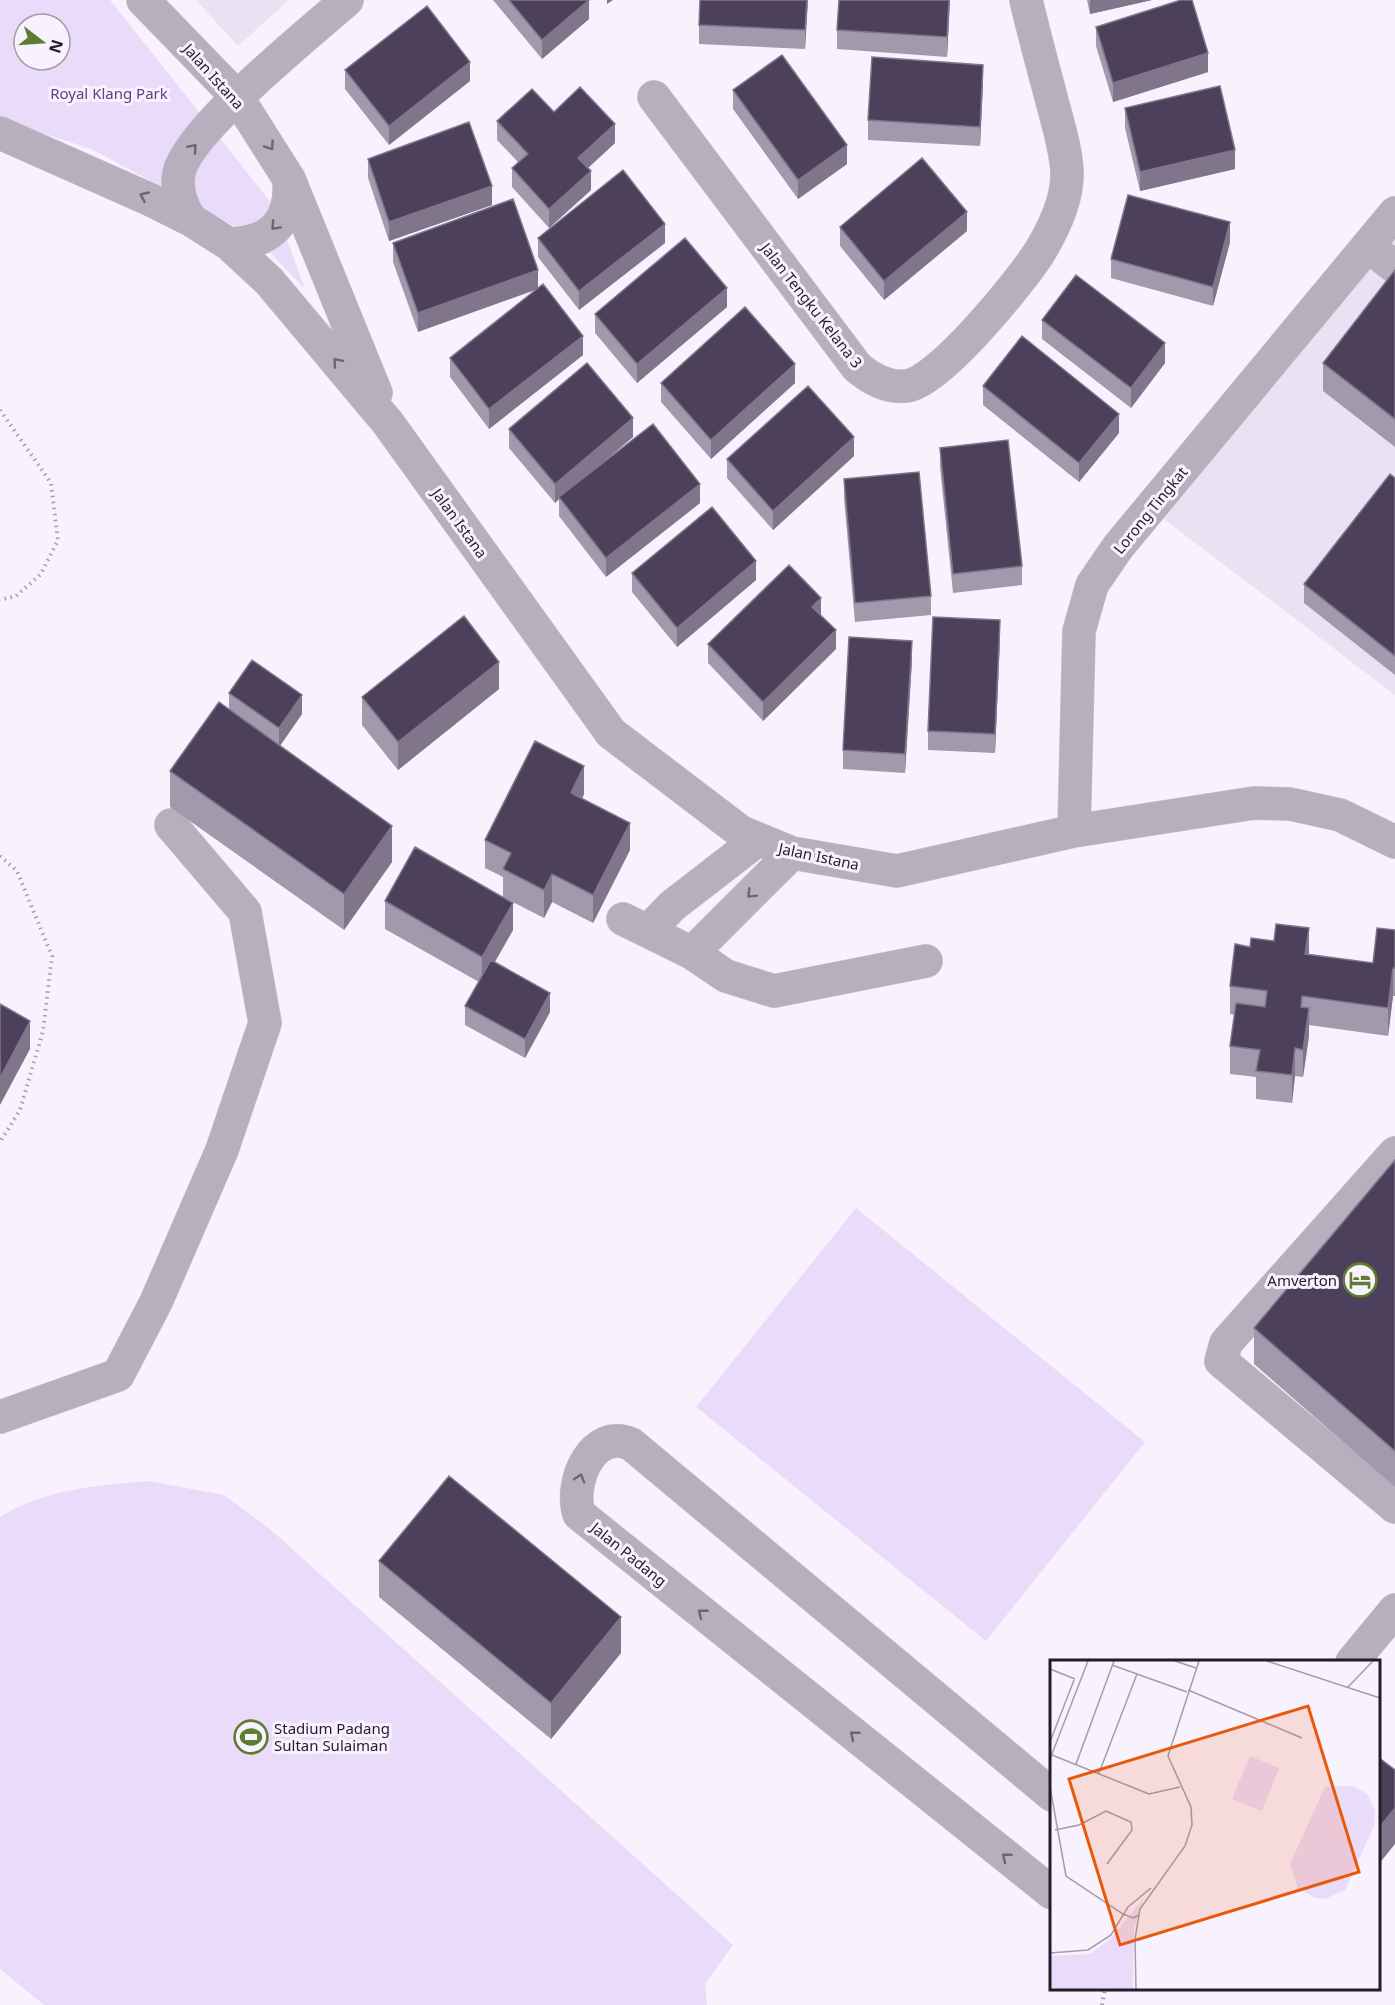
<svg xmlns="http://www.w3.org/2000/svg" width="1395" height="2005" font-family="'Noto Sans',sans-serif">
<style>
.built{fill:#e9e2f2}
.green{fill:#ebdbfb;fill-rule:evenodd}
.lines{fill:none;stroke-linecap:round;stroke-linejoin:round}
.minor-casing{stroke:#d2ccd7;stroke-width:34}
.path{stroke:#a59fab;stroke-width:4;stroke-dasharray:1.5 4.5;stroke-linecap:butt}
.minor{stroke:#b6afbd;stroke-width:33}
.wall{fill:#a299ac}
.shaded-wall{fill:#80758b}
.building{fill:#4d405a;stroke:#80758b;stroke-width:1.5}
.oneway{stroke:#6c6672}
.labels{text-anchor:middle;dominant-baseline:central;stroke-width:6;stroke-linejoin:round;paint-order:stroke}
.street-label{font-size:15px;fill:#231d28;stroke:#f8f2fe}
.park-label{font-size:15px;fill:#633c84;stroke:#f8f2fe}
.poi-label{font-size:15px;fill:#231d28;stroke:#f8f2fe;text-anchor:end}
.inset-road{fill:none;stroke:#a39da8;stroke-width:1.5}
.view{fill:#e8590c;fill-opacity:0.15;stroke:#e8590c;stroke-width:3}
.inset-edge{fill:none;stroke:#231d28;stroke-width:3}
</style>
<rect width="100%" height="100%" fill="#f8f2fe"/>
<!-- built -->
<path class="built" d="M196,0H289L238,46Z
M1395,231V695L1164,519Z"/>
<!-- green -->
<path class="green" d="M0,0H110L276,209L305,289L255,237L91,149L0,119ZM24,24H60V60H24Z
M856,1208L1145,1442L986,1641L696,1407Z
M149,1481L224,1495L270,1529L733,1945L705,1984L707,2005H44L0,1969V1517C45,1489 98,1485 149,1481Z"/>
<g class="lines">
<defs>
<path id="minor" d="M143,0L237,97L289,179L376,393
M654,97L857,367C871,379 887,388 906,386C937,385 1021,281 1039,253C1053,230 1068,200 1067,172C1066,149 1058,124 1052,101C1043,67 1034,34 1026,0
M0,133L151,200L191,220L229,244L269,281L388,423L611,733L741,832L792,853L897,871L1074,831L1254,803L1290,804L1340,815L1395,842
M191,220C181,205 176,191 179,173C187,131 311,32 347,0
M229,244C271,243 292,222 289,179
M1368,246L1395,267
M1074,831L1079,631L1092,585L1118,547L1395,213
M623,919L692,953L726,976L774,991L926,961
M648,931L672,906L756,841
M692,953L792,853
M1395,1153L1226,1343L1221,1361L1395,1507
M0,1417L118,1375L156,1302L222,1150L265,1023L245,912L171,825
M1352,1662L1395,1610
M1052,1795L631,1444C592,1427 569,1483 579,1514L1052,1893"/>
</defs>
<!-- minor casing -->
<use href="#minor" class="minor-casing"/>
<!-- path -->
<path class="path" d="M0,410L51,483L58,540L41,574L16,596L0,600
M0,856L17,871L52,956L43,1031L20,1110L0,1142
M1102,2005L1105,1988"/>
<!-- minor -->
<use href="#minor" class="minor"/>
</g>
<!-- wall -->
<path class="wall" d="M493,0H589V19L542,59Z
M808,0L805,49L699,44V25Z
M839,0H950L947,57L837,49V30Z
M1087,0H1152L1090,14Z
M1096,27L1208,72L1113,102L1096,46Z
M345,70L470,81L389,145L345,89Z
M983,84L980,146L868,140V120Z
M733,90L847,164L798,199L733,109Z
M1125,108L1235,169L1140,191L1125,128Z
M554,112L615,143L588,168L591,190L549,228L512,187V168L518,162L497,140V121Z
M368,159L492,205L389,241L368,178Z
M513,199L418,332L393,262V243Z
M840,227L967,231L884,300L840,246Z
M538,238L665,243L579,310L538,257Z
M1230,242L1213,306L1111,278V259Z
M1395,270V447L1323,391V363Z
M727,307L637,383L595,333V314Z
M1042,320L1165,363L1131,408L1042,339Z
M583,355L489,429L450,377V358Z
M661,383H795L711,459L661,402Z
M983,386L1119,433L1079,482L983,405Z
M509,429L633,437L597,467L700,503L606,577L559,516V499L555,503L509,448Z
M940,448L1022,566V585L953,593L940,467Z
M854,456L773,530L727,478V459Z
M1395,478V675L1304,603V584Z
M844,479L931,596V615L855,622L844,498Z
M632,573L756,580L677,647L632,592Z
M821,615L836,649L763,721L708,663V644Z
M1000,639L995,753L928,750V731Z
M912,660L905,773L843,769V750Z
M499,689L398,770L362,725V697Z
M229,693L302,714L280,746L392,862L344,930L170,807V771L229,710Z
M584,794L582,799L630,850L593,923L552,902L544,918L507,899L513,930L495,962L550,1012L525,1058L465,1025V1006L479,982L385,929V901L503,897V877L485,868V840Z
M1395,930V996H1393L1388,1036L1309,1025V1036L1303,1077L1295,1076L1292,1103L1256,1099V1077L1230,1074V1046L1235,1015L1230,1014V986L1309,954L1373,963Z
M1395,1160V1487L1254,1364V1328Z
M379,1561L621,1653L551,1739L379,1597Z"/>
<!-- shaded-wall -->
<path class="shaded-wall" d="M589,0V19L542,59V40Z
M607,0H613L607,4Z
M807,0H808L805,49V30Z
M949,0H950L947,57V37Z
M1090,0H1152L1090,14Z
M1208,53V72L1113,102V83Z
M470,62V81L389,145V126Z
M983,65V84L980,146V127Z
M615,124V143L578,177V158Z
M847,145V164L798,199V180Z
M1235,150V169L1140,191V172Z
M591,171V190L549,228V209Z
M492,186V205L389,241V222Z
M967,212V231L884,300V281Z
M1230,222V242L1213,306V287Z
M665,224V243L579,310V291Z
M538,270V289L418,332V313Z
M727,288V307L637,383V364Z
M583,336V355L489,429V409Z
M1165,343V363L1131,408V388Z
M795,364V383L711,459V440Z
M1119,414V433L1079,482V463Z
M633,418V437L560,499L559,497V499L555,503V484Z
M854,437V456L773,530V511Z
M700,484V503L606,577V558Z
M756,561V580L677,647V628Z
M821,598V617L812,607Z
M1000,620V639L995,753V734Z
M836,630V649L763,721V702Z
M912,641V660L905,773V754Z
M499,662V689L398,770V742Z
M302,695V714L279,747V728Z
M584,766V794L571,821V793Z
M630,823V850L593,923V895Z
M392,826V862L344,930V894Z
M552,874V902L544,918V890Z
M513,903V930L482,984V957Z
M1309,928V956L1305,954Z
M1393,968V996L1388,1036V1008Z
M550,993V1012L525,1058V1039Z
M1309,1008V1036L1303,1077V1050Z
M30,1021V1049L0,1105V1078Z
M1295,1048V1076L1292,1103V1075Z
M621,1617V1653L551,1739V1703Z
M1395,1808V1844L1378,1865V1829Z"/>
<!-- building -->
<path class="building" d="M509,0H589L542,40Z
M700,0H807L805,30L699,25Z
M839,0H949L947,37L837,30Z
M1181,0H1192L1208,53L1113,83L1096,27Z
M427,6L470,62L389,126L345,70Z
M782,55L847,145L798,180L733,90Z
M872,57L983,65L980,127L868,120Z
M1220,86L1235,150L1140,172L1125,108Z
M580,87L615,124L578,158L591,171L549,209L512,168L528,154L497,121L532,89L554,112Z
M469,122L492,186L389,222L368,159Z
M922,158L967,212L884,281L840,227Z
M623,170L665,224L579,291L538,238Z
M1128,195L1230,222L1213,287L1111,259Z
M513,199L538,270L418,313L393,243Z
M685,238L727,288L637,364L595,314Z
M1395,270V419L1323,363Z
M1076,275L1165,343L1131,388L1042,320Z
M543,284L583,336L489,409L450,358Z
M745,307L795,364L711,440L661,383Z
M1022,336L1119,414L1079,463L983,386Z
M587,363L633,418L555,484L509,429Z
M808,386L854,437L773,511L727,459Z
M653,424L700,484L606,558L559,497Z
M1008,440L1022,566L953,574L940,448Z
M919,472L931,596L855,603L844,479Z
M1390,474L1395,478V656L1304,584Z
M712,507L756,561L677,628L632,573Z
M789,565L821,598L812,607L836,630L763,702L708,644Z
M464,616L499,662L398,742L362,697Z
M933,617L1000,620L995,734L928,731Z
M849,637L912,641L905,754L843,750Z
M252,660L302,695L279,728L229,693Z
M219,702L392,826L344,894L170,771Z
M535,741L584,766L571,793L630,823L593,895L552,874L544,890L503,869L511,853L485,840Z
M415,847L513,903L482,957L385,901Z
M1276,924L1309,928L1305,954L1373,963L1377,928L1395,930V968H1393L1388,1008L1302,996L1301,1007L1309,1008L1303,1050L1295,1048L1292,1075L1256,1071L1260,1050L1230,1046L1236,1003L1265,1007L1267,991L1230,986L1235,944L1250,947L1251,938L1274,941Z
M491,960L550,993L525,1039L465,1006Z
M0,1004L30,1021L0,1078Z
M1395,1160V1451L1254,1328Z
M449,1476L621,1617L551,1703L379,1561Z
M1378,1757L1395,1770V1808L1378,1829Z"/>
<!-- one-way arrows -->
<defs><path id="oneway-chevron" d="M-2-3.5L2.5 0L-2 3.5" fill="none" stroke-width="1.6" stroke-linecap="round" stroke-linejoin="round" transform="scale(1.5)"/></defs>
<g class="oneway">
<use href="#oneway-chevron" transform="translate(270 146) rotate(56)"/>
<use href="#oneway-chevron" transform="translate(193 148) rotate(-49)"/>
<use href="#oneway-chevron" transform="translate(144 196) rotate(-155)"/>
<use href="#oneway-chevron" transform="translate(275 226) rotate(133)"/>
<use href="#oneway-chevron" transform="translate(337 362) rotate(-130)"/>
<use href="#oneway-chevron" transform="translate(751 894) rotate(135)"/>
<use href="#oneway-chevron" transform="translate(580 1478) rotate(-73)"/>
<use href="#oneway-chevron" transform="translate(702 1613) rotate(-141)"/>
<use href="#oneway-chevron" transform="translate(854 1735) rotate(-141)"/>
<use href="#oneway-chevron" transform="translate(1006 1857) rotate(-141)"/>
</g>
<!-- icons -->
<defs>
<symbol id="hotel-ring" viewBox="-11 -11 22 22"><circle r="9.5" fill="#f8f2fe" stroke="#5f7c31" stroke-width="1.5"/><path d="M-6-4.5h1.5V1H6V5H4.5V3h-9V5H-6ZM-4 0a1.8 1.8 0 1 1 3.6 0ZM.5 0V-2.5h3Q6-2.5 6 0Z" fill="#5f7c31"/></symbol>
<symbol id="stadium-ring" viewBox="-11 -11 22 22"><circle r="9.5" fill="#f8f2fe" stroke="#5f7c31" stroke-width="1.5"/><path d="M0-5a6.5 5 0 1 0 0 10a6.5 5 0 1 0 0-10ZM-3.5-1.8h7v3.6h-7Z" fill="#5f7c31"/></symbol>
</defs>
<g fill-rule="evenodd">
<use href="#hotel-ring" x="1341" y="1261" width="38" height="38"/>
<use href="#stadium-ring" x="232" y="1718" width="38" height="38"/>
</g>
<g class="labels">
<!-- street labels -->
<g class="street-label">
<text transform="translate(214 76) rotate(48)">Jalan Istana</text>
<text transform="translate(812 305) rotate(52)">Jalan Tengku Kelana 3</text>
<text transform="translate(1150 510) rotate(-51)">Lorong Tingkat</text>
<text transform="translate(460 523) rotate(54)">Jalan Istana</text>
<text transform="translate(819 856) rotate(12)">Jalan Istana</text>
<text transform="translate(629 1554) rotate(39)">Jalan Padang</text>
</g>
<!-- park labels -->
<g class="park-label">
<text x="109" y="93">Royal Klang Park</text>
</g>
<!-- poi labels -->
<g class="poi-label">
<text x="1337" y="1280">Amverton</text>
<text x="274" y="1728" text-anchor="start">Stadium Padang<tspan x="274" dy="17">Sultan Sulaiman</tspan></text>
</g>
</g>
<!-- overview -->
<g transform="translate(1050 1660)">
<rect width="330" height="330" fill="#f8f2fe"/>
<path d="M200,96L229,108L212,151L182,139ZM289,126H303L317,134L325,150L324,166L295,230L275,239L265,238L248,228L240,204L275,127ZM93,239L84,269L83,329H0V296L40,294L61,278Z" fill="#ebdbfb"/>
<path class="inset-road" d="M125,1L146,8M217,1L330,38M62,5L137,32M0,9L25,19M298,27L323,1M138,30L252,78M0,82L24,20M2,95L99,134L130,127M0,99L38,1M26,104L64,1M49,113L87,14M0,127L16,216L73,254L83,258L89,255M5,170L29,165L56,151L81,162L82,170L57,204M0,293L38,290L61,275L78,247L101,228M86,329L85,279L90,249L135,186L142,165L141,147L118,96L149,1"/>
<path class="view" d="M258,46L309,212L70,285L19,119Z"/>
<rect width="330" height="330" class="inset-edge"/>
</g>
<!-- north arrow -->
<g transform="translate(42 42) rotate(107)"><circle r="28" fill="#f8f2fe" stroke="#a39da8" stroke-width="1.5"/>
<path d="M0-4.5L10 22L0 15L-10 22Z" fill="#5f7c31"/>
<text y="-9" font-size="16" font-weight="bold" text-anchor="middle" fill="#231d28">N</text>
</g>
</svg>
